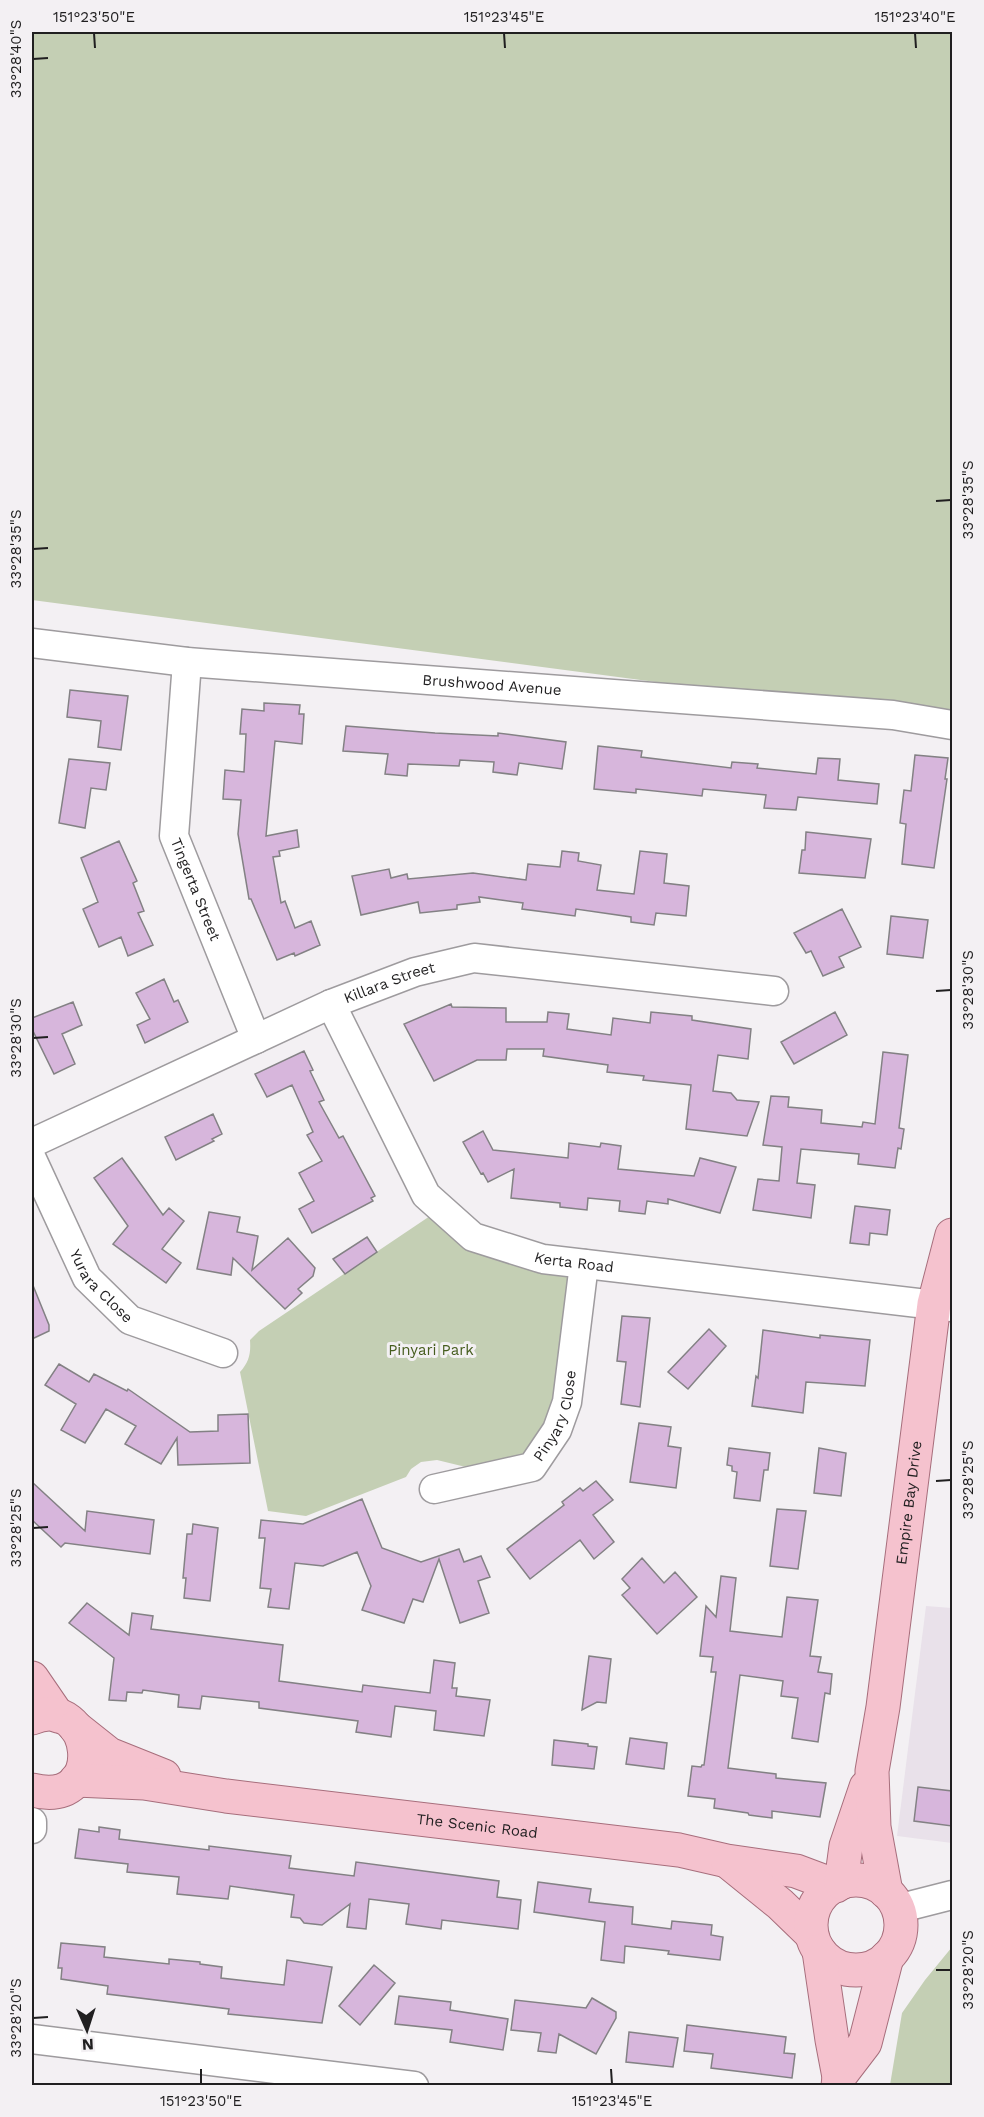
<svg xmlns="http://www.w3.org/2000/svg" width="984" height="2117" font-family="'Work Sans',sans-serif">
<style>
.built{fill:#e9e1ea}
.green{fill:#c4cfb4}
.building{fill:#d7b6dc;stroke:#838184;stroke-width:1.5}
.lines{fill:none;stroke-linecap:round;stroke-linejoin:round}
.minor-casing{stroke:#9e9b9e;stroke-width:31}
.major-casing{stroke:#a76e7c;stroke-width:35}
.minor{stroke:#fff;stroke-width:28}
.major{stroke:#f5c2ce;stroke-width:33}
.ticks{fill:none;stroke:#201f20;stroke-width:2}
.labels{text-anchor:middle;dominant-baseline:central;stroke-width:6;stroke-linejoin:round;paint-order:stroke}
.street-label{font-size:15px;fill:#201f20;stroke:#f3f0f3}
.park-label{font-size:15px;fill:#465d1e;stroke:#f3f0f3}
.neatline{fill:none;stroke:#201f20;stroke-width:2}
.ticks-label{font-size:15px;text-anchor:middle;fill:#201f20}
</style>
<rect width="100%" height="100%" fill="#f3f0f3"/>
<!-- built -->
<path class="built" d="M926,1606L952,1608V1843L897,1836Z"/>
<!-- green -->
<path class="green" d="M32,32H952V721L32,600Z
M430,1216L565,1273L570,1285L554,1413L541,1440L519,1458L474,1469L437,1460L421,1462L411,1469L406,1477L306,1516L268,1511L240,1372C249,1362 251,1354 250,1340L259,1331Z
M952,1947V2085H890L902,2013L925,1980Z"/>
<!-- building -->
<path class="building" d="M70,690L128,696L121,750L98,747L101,721L67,717Z
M264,703L300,705L299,714H304L302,744L275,741L266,836L297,830L299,847L279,851L280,856L273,857L281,903L285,901L295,928L311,921L320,945L295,956L294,953L277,960L251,899H249L238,834L241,800L223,799L225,770L244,772L246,734H240L242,709L264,711Z
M346,726L435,733L498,736V733L566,742L562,769L519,763L517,775L493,772L494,762L460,760L459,766L408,764L407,776L385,774L388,754L343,751Z
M598,746L642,751L641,757L731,768L732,762L758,764L757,768L816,774L818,758L840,759L838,780L879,784L877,804L798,797L796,810L764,808L766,795L703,789L702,796L636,789V793L594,789Z
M915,755L948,758L945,779H947L934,868L902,864L906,824L900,823L904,790L911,791Z
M69,759L110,763L106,790L91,788L85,828L59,823Z
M806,832L871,839L865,878L799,873L802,850H805Z
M119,841L137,881L133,883L144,911L138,913L153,945L128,956L121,937L99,947L83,909L98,902L81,858Z
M562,851L579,853L578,861L601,865L597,890L634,894L640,851L667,854L664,883L689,886L686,916L656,913L654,925L631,922V917L576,909L575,916L522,909L523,903L479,897L480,902L457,905V909L420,913L418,902L361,915L352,876L389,869L391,878L407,874L408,879L473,873L526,880L528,864L560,867Z
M842,909L861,947L839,957L844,967L823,976L811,951L806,953L794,933Z
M891,916L928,920L923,958L887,954Z
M164,979L174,1002L178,1000L188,1022L145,1043L137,1025L150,1019L136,993Z
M73,1002L82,1025L62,1034L75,1064L54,1074L32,1029V1018Z
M451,1004L452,1007L506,1008V1022H547L548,1012L569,1014L567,1029L611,1035L613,1018L650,1023L651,1012L692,1016V1020L751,1029L748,1059L718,1055L713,1091L731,1093L737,1100L759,1102L747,1136L686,1129L691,1085L643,1080L644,1076L607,1072L608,1065L543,1056L544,1049H507L506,1060H477L434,1081L404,1024Z
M835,1012L847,1035L794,1064L781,1042Z
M304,1051L313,1070L310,1071L324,1100L319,1102L339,1138L343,1136L375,1196L371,1198L373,1201L312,1233L299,1209L314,1201L299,1173L322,1161L307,1135L313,1132L292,1085L267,1097L255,1074Z
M883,1052L908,1055L899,1128L904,1129L901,1149L898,1148L895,1168L858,1164L859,1154L801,1149L797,1183L815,1185L811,1218L753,1210L758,1179L779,1181L782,1147L763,1145L771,1096L789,1097L788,1107L822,1110L821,1123L862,1127L863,1122L875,1124Z
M213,1114L222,1134L212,1139L214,1141L176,1160L165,1137Z
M483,1131L493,1150L568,1158L569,1143L600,1147L601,1143L621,1146L618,1169L694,1176L700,1158L736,1167L720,1213L668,1199V1204L647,1201L645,1214L619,1211L620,1201L588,1198L587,1210L560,1207V1203L511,1198L514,1169L488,1182L483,1173L481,1174L463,1142Z
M122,1158L163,1215L169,1208L184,1221L162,1249L181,1263L166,1283L113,1244L128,1226L94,1178Z
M855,1206L890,1210L887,1235L870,1233L869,1245L850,1243Z
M209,1212L240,1217L237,1232L258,1236L252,1270L288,1238L315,1268L313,1276L298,1289L302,1293L285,1309L233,1258L231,1275L197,1269Z
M367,1237L377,1252L345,1274L333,1259Z
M32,1283L49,1325V1331L32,1339Z
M622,1316L650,1318L640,1407L621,1404L626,1362L617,1361Z
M709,1329L726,1346L688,1389L668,1372Z
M763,1330L820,1338V1335L870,1340L865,1386L806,1382L803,1413L752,1406L756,1376L758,1378Z
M59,1364L89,1382L94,1374L127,1391L128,1389L190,1432L218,1431V1415L248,1414L250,1463L178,1465L177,1438L161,1464L125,1444L136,1426L106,1409L85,1443L61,1430L76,1404L45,1385Z
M639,1423L671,1427L668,1446L681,1448L676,1488L630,1482Z
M729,1448L770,1453L768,1470H764L760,1501L734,1498L737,1472L732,1471V1466L727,1465Z
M819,1448L846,1453L841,1496L814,1493Z
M596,1481L613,1500L593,1515L614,1542L594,1559L580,1540L530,1579L507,1549L564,1505L562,1502L580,1488L583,1491Z
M32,1482L85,1531L87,1511L154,1520L150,1554L65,1543L61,1547L32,1520Z
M362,1499L382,1548L421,1562L459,1549L464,1562L481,1556L490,1577L478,1581L489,1613L460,1623L439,1559L423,1602L413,1599L404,1623L362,1610L371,1586L357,1552L323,1566L295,1563L289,1609L268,1607L271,1589L260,1588L265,1538H259L261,1520L303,1524Z
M777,1509L806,1511L798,1569L770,1566Z
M193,1524L218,1528L210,1601L184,1598L186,1578H183L187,1534H192Z
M642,1558L664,1583L675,1572L697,1597L657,1634L622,1595L630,1588L622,1579Z
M721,1576L736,1578L730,1631L782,1637L787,1597L818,1600L810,1656L821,1657L818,1672L832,1674L830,1694L825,1693L818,1742L792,1738L798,1698L781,1696L783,1681L740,1675L728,1768L776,1774V1778L826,1783L820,1817L772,1811V1818L749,1815L748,1813L714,1808L715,1799L688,1796L692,1766L701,1767L702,1765H704L716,1672H711L713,1657L700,1656L706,1606L716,1617Z
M87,1603L129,1635L132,1613L153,1616L151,1629L283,1645L279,1681L362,1692L363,1685L430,1693L434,1660L455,1663L452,1688H457L456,1696L490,1700L484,1736L434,1730L436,1711L395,1706L391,1737L356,1732L358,1721L259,1708V1702L202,1696L200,1709L178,1707L179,1695L143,1690L142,1693L127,1692L126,1701L109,1700L114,1658L69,1623Z
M589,1656L611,1659L606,1703L597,1702L582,1710Z
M630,1738L667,1743L664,1769L626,1764Z
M554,1740L588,1744V1746L597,1747L594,1769L552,1765Z
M918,1787L952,1791V1826L914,1821Z
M99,1827L120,1830L119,1839L209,1850V1846L291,1856L289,1868L354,1876L356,1862L499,1881L497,1897L521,1900L518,1929L442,1920L441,1929L406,1924L409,1904L369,1899L366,1929L347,1927L350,1904L322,1925L304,1923L300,1918L291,1917L294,1895L230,1886L228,1899L177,1894L179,1877L127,1872L128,1864L75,1858L79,1829L99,1832Z
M538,1882L591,1889L589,1902L633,1907L632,1924L671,1929L672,1921L712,1925L711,1935L723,1937L720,1960L668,1954L669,1951L625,1946L624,1963L601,1960L605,1922L534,1912Z
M61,1943L105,1947L104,1957L169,1964V1959L200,1962V1964L222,1967L221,1978L284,1985L287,1960L332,1967L322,2023L228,2014L229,2009L107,1994L108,1986L61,1979L62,1968H58Z
M374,1965L395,1983L360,2025L339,2006Z
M399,1996L451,2002L450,2010L508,2019L503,2050L450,2042L452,2030L395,2024Z
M592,1998L616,2012V2018L596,2054L559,2034L556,2053L538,2051L541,2033L511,2030L515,2000L586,2008Z
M687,2025L786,2037L784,2053L795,2054L792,2078L711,2068L713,2054L684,2051Z
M629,2032L678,2038L673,2067L626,2062Z"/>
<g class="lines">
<defs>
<g id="minor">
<path id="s1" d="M32,643L187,662L893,715L952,725"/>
<path id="s2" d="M187,662L174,836L256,1039"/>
<path id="s3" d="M331,1004L426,1195L473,1237L543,1259L952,1307"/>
<path id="s4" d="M32,1143L331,1004L415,972L474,958L774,991"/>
<path id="s5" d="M32,1159L87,1278L130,1320L223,1353"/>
<path id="s6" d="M434,1489L532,1467L557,1430L567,1402L584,1264"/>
<path d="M32,1829V1822"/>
<path d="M897,1909L952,1895"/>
<path d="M32,2039L414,2086"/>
</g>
<g id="major">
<path d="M32,1678L58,1716"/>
<path d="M32,1718C94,1691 110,1810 32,1790"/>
<path d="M75,1727L109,1754L164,1776"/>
<path id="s7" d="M76,1780L144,1783L226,1796L679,1850L727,1861L796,1871L836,1886"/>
<path d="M728,1862L780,1904L811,1934"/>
<circle cx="856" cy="1925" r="45"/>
<path d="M841,1883L846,1846L866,1787"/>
<path id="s8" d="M886,1892L874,1827L872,1771L883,1707L934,1304L952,1235"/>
<path d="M819,1951L832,2040L839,2077L838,2086"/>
<path d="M839,2077L865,2043L887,1957"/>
</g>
</defs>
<!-- minor casing -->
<use href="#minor" class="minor-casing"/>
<!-- major casing -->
<use href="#major" class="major-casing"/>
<!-- minor -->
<use href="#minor" class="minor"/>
<!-- major -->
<use href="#major" class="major"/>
</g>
<!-- ticks -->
<path class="ticks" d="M94,33L95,48M504,33L505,48M915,33L916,48M33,59L48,58M936,501L951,500M33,549L48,548M936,991L951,990M33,1038L48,1037M936,1481L951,1480M33,1528L48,1527M936,1970H951M33,2018L48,2017M201,2069V2084M611,2069L612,2084"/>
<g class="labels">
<!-- street labels -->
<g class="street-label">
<text stroke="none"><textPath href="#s1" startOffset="462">Brushwood Avenue</textPath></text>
<text stroke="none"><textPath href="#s2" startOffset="232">Tingerta Street</textPath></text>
<text stroke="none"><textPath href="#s4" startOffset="392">Killara Street</textPath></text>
<text stroke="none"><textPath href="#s3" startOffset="381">Kerta Road</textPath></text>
<text stroke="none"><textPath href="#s5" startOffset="146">Yurara Close</textPath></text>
<text stroke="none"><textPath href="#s6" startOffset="158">Pinyary Close</textPath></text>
<text stroke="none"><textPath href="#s8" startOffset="393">Empire Bay Drive</textPath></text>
<text stroke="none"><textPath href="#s7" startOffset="404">The Scenic Road</textPath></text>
</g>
<!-- park labels -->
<g class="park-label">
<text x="431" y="1350">Pinyari Park</text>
</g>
</g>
<!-- border -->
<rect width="984" height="2117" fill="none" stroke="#f3f0f3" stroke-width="66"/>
<!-- north arrow -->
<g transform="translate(87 2030) rotate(177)" stroke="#f3f0f3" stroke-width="4.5" paint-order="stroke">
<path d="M0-4.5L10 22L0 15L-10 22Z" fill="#201f20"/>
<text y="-9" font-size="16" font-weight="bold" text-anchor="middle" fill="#201f20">N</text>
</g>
<rect x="33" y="33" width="918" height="2051" class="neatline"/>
<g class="ticks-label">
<text x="94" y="22">151°23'50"E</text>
<text x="504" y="22">151°23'45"E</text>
<text x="915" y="22">151°23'40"E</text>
<text transform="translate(16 59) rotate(-90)" y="5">33°28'40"S</text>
<text transform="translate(968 500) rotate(-90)" y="5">33°28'35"S</text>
<text transform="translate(16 549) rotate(-90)" y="5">33°28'35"S</text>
<text transform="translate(968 990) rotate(-90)" y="5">33°28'30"S</text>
<text transform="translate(16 1038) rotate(-90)" y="5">33°28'30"S</text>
<text transform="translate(968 1480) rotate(-90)" y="5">33°28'25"S</text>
<text transform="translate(16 1528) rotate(-90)" y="5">33°28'25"S</text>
<text transform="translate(968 1970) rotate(-90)" y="5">33°28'20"S</text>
<text transform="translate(16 2018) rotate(-90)" y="5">33°28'20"S</text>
<text x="201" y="2106">151°23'50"E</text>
<text x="612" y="2106">151°23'45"E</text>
</g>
</svg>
